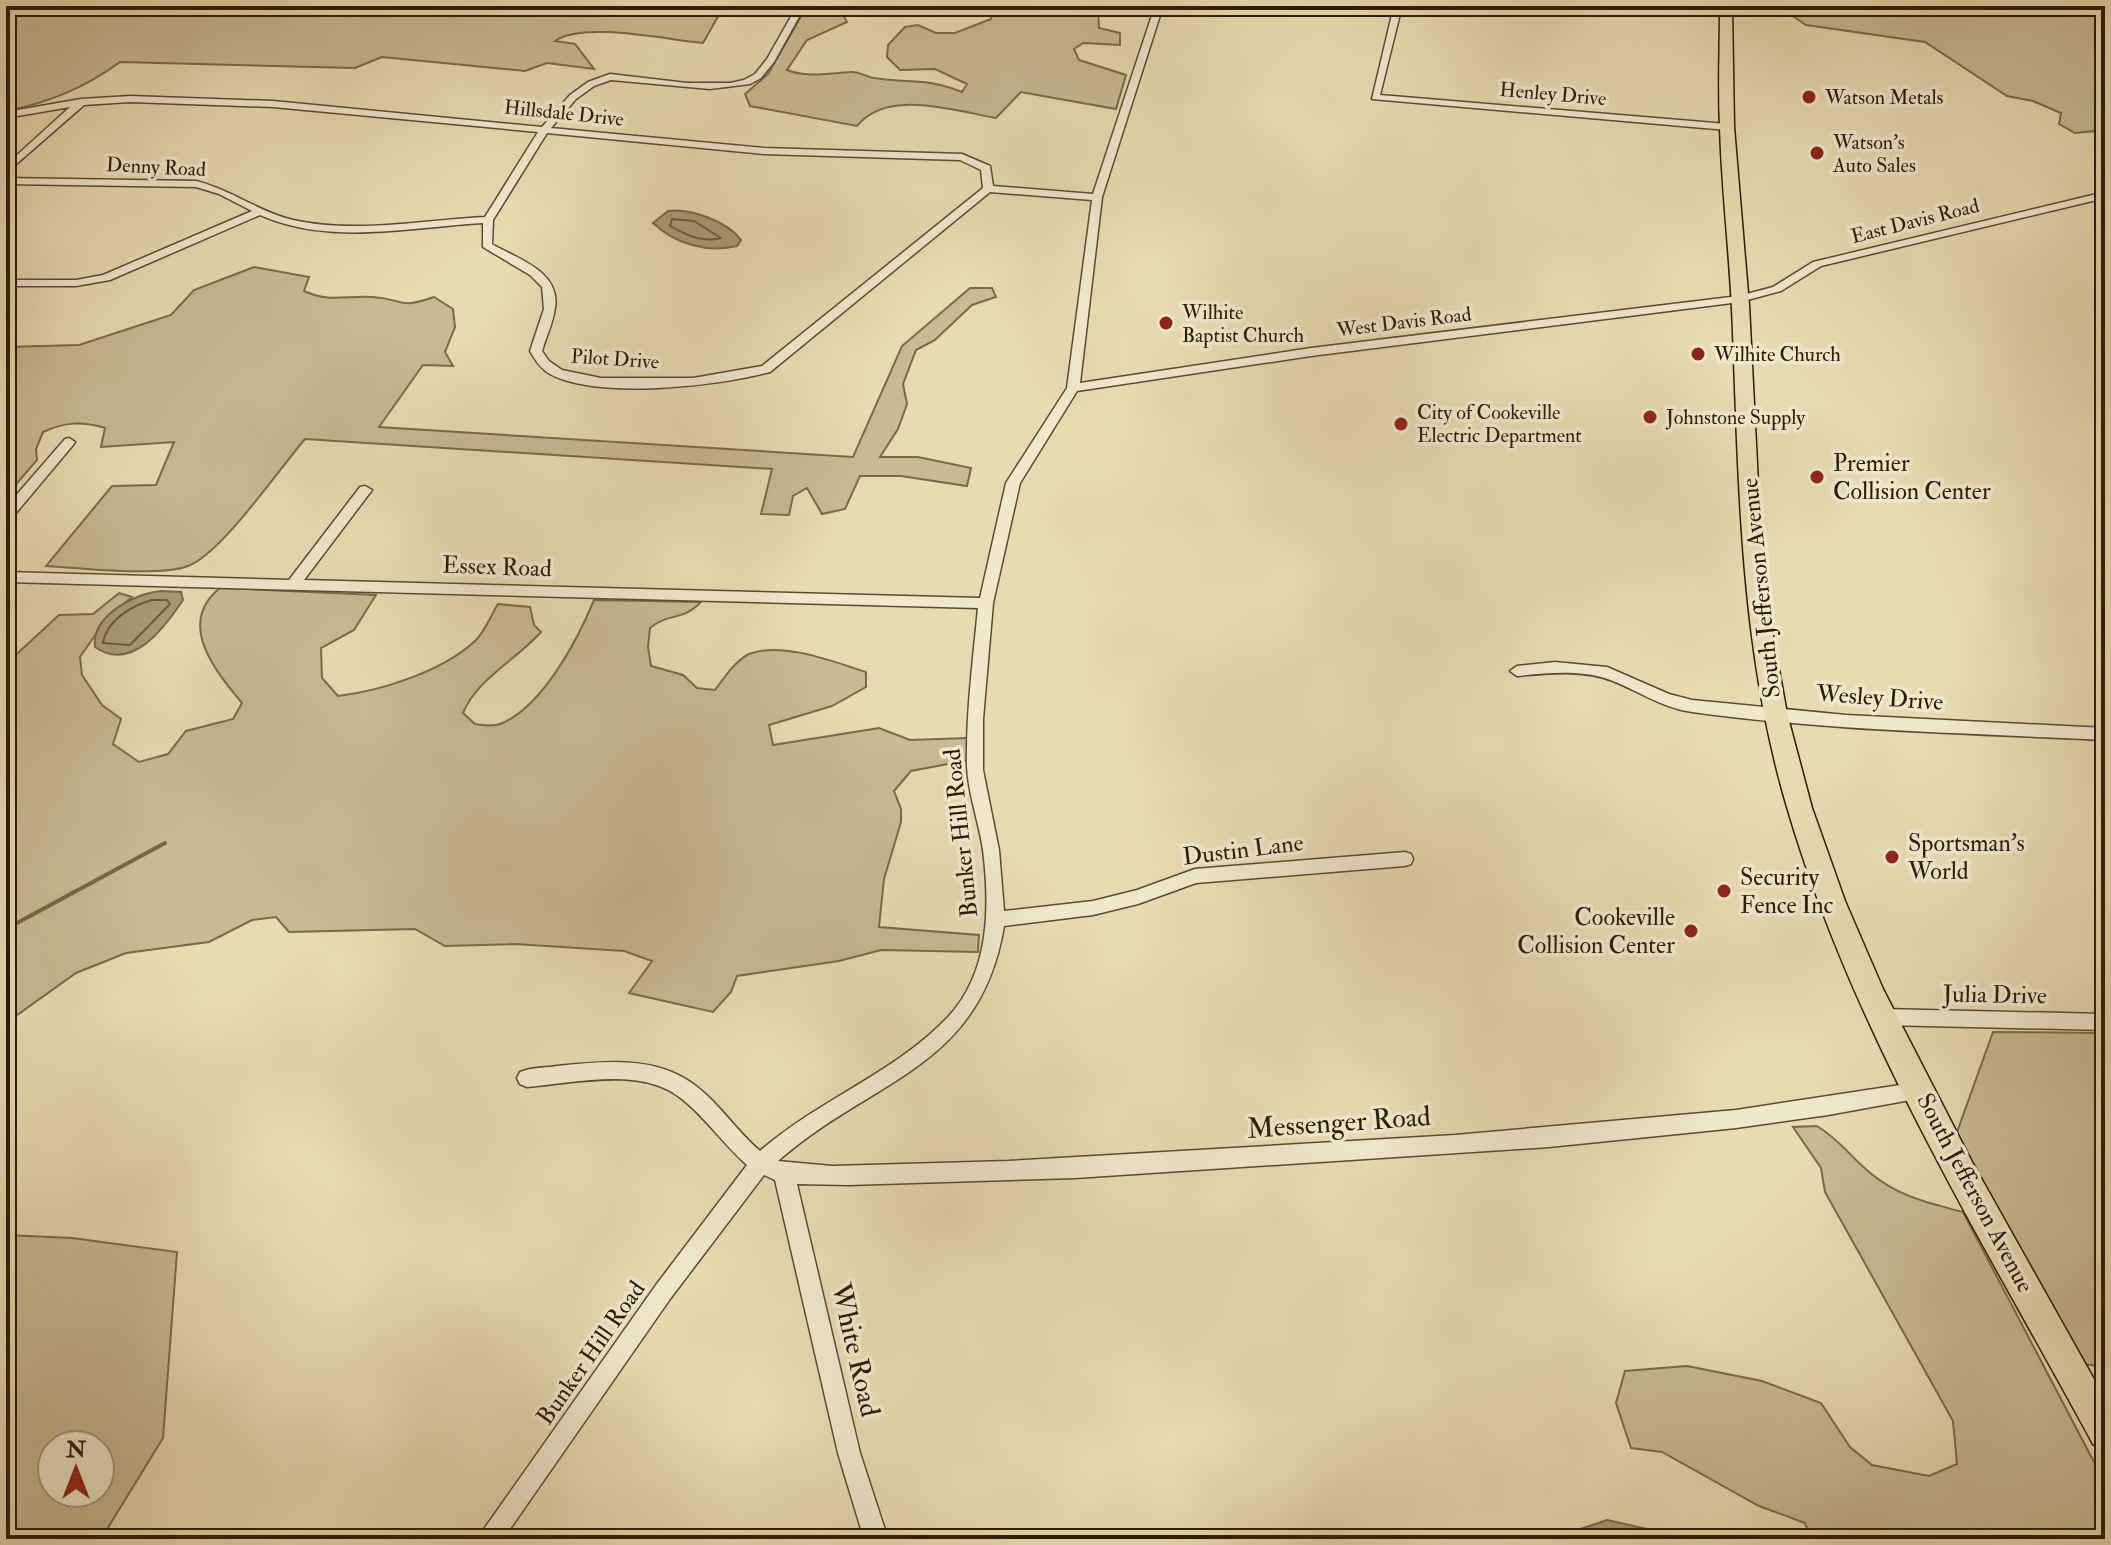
<svg xmlns="http://www.w3.org/2000/svg" width="2111" height="1545" font-family="'IM FELL Double Pica',serif">
<style>
.green{fill:#c7ba94;stroke:#7a6a4c;stroke-width:2;fill-rule:evenodd}
.water{fill:#a89a77;stroke:#776749;stroke-width:2}
.lines{fill:none;stroke-linecap:round;stroke-linejoin:round}
.shore{stroke:#6a5a3e;stroke-width:2}
.stream{stroke:#776749;stroke-width:4}
.street-casing{stroke:#5c4b30;stroke-width:3}
.primary-casing{stroke:#2d1b04;stroke-width:3}
.street{fill:#efe8cd;fill-rule:evenodd}
.primary{fill:#e7dbb2;fill-rule:evenodd}
.poi-dot{fill:#8f2418;stroke:#efe8cd;stroke-width:3}
.labels{text-anchor:middle;dominant-baseline:central;stroke-width:7;stroke-linejoin:round;paint-order:stroke}
.far-street-label{font-size:20px;fill:#2d1b04;stroke:#efe8cd}
.far-poi-label{font-size:20px;fill:#2d1b04;stroke:#efe8cd;text-anchor:start}
.poi-label{font-size:24px;fill:#2d1b04;stroke:#efe8cd;text-anchor:start}
.street-label{font-size:24px;fill:#2d1b04;stroke:#efe8cd}
.near-street-label{font-size:28px;fill:#2d1b04;stroke:#efe8cd}
</style>
<rect width="100%" height="100%" fill="#e7dbb2"/>
<filter id="stains"><feTurbulence type="fractalNoise" baseFrequency=".0025" numOctaves="4"/><feColorMatrix values="0 0 0 0 .2 0 0 0 0 .09 0 0 0 0 .02 0 0 0 .5 -.17"/></filter>
<radialGradient id="worn" r=".72"><stop offset=".6" stop-color="#630" stop-opacity="0"/><stop offset="1" stop-color="#630" stop-opacity=".3"/></radialGradient>
<!-- green -->
<path class="green" d="M6,6H724L703,43C668,40 583,21 555,41L575,44L594,69L547,63L525,71L382,57L355,68L120,62C85,88 48,103 6,111Z
M807,6H838L847,22L807,40L787,70C807,78 829,73 850,72C859,71 866,77 874,78C910,84 925,77 962,92L967,84L935,69L900,70L887,57L888,45L905,27L918,25L936,33H955L991,19V12L1019,6L1039,14L1048,13L1045,6H1098L1099,28L1120,33V45L1083,43L1074,49L1079,60L1126,75L1116,109L1021,92L996,118C955,111 887,88 857,126L750,106L745,94L768,74Z
M1778,6H2069L2105,10V130L2075,133L2059,124L2061,113L2033,101L2007,96L1925,42L1806,25Z
M254,267L309,277L304,291C329,303 347,295 373,297C405,299 397,310 434,297L453,309L455,327L445,352L453,366L423,365L379,427L853,457L902,346L970,288H992L996,297L972,305L935,340L916,350L903,384L907,404L898,429L880,457H918L971,468L967,486L901,476H860L845,509L822,514L807,488L793,496L789,515L761,514L772,469L305,439C280,468 221,554 188,566C160,577 79,568 46,566L112,486L156,485L174,442L101,447L105,428C82,421 65,422 43,432L36,449L37,460L12,489L6,487V347L79,345L171,315L194,290Z
M220,588L376,595L354,630L321,648L322,678L338,696C381,691 443,671 475,641C485,632 491,615 498,604L530,607L534,625L541,632C516,660 477,679 463,713L475,724C483,725 493,727 500,724C542,708 578,639 594,600L701,602C680,623 671,611 650,628L648,647L651,666L683,675L697,688L715,690C724,678 735,661 749,654C781,641 835,662 866,672V687L832,706L769,725L773,745L879,728L910,740L967,738L969,760L911,771L894,791L901,809V822L884,879L879,927L979,935L978,952L881,950L839,961L737,976L731,992L713,1012L629,993L652,961L624,951L515,944L445,946L415,929L289,932L276,917L252,920L209,942L126,953L76,973L6,1023V664L59,615L93,614L119,593L132,597L107,618L80,657L82,675L102,705L121,719L113,744L139,762L168,754L186,731L233,719L242,703C215,671 176,623 220,588Z
M1993,1032L2105,1033V1367L2077,1363L1956,1135Z
M1817,1126C1841,1141 1849,1155 1869,1172C1897,1196 1928,1203 1963,1212L2095,1464L2105,1489V1539H1811L1805,1523L1759,1506L1662,1452L1631,1448L1616,1403L1625,1371L1687,1366L1762,1381L1821,1403L1850,1447L1872,1465L1929,1476L1957,1464L1953,1421L1825,1192L1821,1168L1793,1127Z
M6,1235L72,1238L177,1252L163,1438L101,1539H6ZM100,1445V1493H52V1445Z"/>
<!-- water -->
<path class="water" d="M668,211C690,208 727,221 741,240L737,246C707,253 675,244 653,223Z
M161,591L181,592L183,600C165,627 132,673 95,647C91,616 135,593 161,591Z
M1607,1520L1687,1538L1689,1539H1569L1577,1530Z"/>
<g class="lines">
<!-- shore -->
<path class="shore" d="M672,219L694,221L721,238C702,243 686,235 670,226Z
M152,600H167L170,604L130,645L103,643C107,620 131,606 152,600Z"/>
<!-- stream -->
<path class="stream" d="M6,929L165,843"/>
<defs>
<path id="street" d="M797,6H805L774,62L761,78L750,84L710,89L611,80L594,86L576,99L551,128L764,148L962,154L990,166L993,186L1093,194L1155,6H1163L1102,197L1080,383L1311,348L1739,296L1773,287L1813,262L2105,192V198L1821,266L1781,291L1740,302L1311,356L1077,391L1020,483L993,603L983,719V770L999,850L1004,911L1093,901L1137,890L1195,869L1405,852L1411,854L1413,859L1411,864L1405,866L1196,883L1138,904L1093,915L1004,926C980,1070 872,1078 778,1161L832,1166L1009,1161L1455,1135L1736,1110L1920,1082L1927,1085L1930,1091L1927,1097L1828,1115L1736,1128L1549,1147L1075,1178L848,1185L797,1184L860,1453L888,1539H864L838,1453L775,1180L764,1175L670,1299L503,1539H477L656,1285L747,1165C724,1145 706,1118 682,1099C641,1066 576,1083 527,1087L520,1084L517,1078L520,1072C532,1067 545,1068 557,1066C599,1062 646,1056 684,1078C714,1095 734,1129 760,1151C818,1100 895,1073 948,1017C990,972 990,906 983,850C979,822 968,794 967,766C966,713 973,660 978,608L6,582V572L289,580L360,487L365,486L372,490L304,580L980,598L1006,483L1067,388L1092,200L990,192L770,372C719,386 598,400 550,374C541,369 535,360 530,351L544,309L542,287L530,275L483,247V223C411,227 328,246 260,215L110,280L76,286H6V280H76L103,275L252,211L219,194L196,187L6,184V178L196,181C230,189 259,212 293,220C355,234 423,220 485,217L538,132L273,107L130,102L84,105L6,173V165L70,107L6,118V112L81,99L130,96L273,101L542,127L570,95L588,82L610,74L687,83H730L744,80L755,74L767,59ZM547,133L764,154L960,160L981,170L983,188L762,366L693,378H601L562,370L549,361L542,351C546,337 553,323 555,308C561,271 517,259 492,244L493,220Z
M1394,6H1402L1380,95L1727,124L1732,127L1727,130L1372,99Z
M69,438L75,442L73,445L11,519L6,520V507L65,439Z
M1555,662L1607,667L1669,694L1692,700L1846,715L2105,728V740C1968,733 1829,731 1692,712C1663,708 1640,692 1613,681C1583,669 1548,673 1517,676L1510,671L1517,666Z
M1883,1009L2105,1014V1030L1883,1025L1876,1023L1874,1017L1876,1011Z"/>
<path id="primary" d="M1720,6H1732L1734,127L1749,305L1760,523L1770,619L1787,714L1812,808L1845,901L1883,989L1972,1162L2105,1399V1449L2093,1444C1982,1239 1853,1033 1787,807C1741,652 1739,493 1733,333C1731,264 1722,196 1720,128C1718,87 1720,47 1720,6Z"/>
</defs>
<!-- street casing -->
<use href="#street" class="street-casing"/>
<!-- primary casing -->
<use href="#primary" class="primary-casing"/>
<!-- street -->
<use href="#street" class="street"/>
<!-- primary -->
<use href="#primary" class="primary"/>
</g>
<!-- markers -->
<g class="poi-dot">
<circle cx="1809" cy="97" r="8"/>
<circle cx="1817" cy="153" r="8"/>
<circle cx="1166" cy="323" r="8"/>
<circle cx="1698" cy="354" r="8"/>
<circle cx="1650" cy="417" r="8"/>
<circle cx="1401" cy="424" r="8"/>
<circle cx="1817" cy="477" r="8"/>
<circle cx="1892" cy="857" r="8"/>
<circle cx="1724" cy="891" r="8"/>
<circle cx="1691" cy="931" r="8"/>
</g>
<g class="labels">
<!-- far-street labels -->
<g class="far-street-label">
<text transform="translate(1553 94) rotate(5)">Henley Drive</text>
<text transform="translate(564 113) rotate(6)">Hillsdale Drive</text>
<text transform="translate(156 167) rotate(3)">Denny Road</text>
<text transform="translate(1915 221) rotate(-14)">East Davis Road</text>
<text transform="translate(1404 322) rotate(-7)">West Davis Road</text>
<text transform="translate(615 359) rotate(4)">Pilot Drive</text>
</g>
<!-- far-poi labels -->
<g class="far-poi-label">
<text x="1825" y="97">Watson Metals</text>
<text x="1833" y="142">Watson's<tspan x="1833" dy="23">Auto Sales</tspan></text>
<text x="1182" y="312">Wilhite<tspan x="1182" dy="23">Baptist Church</tspan></text>
<text x="1714" y="354">Wilhite Church</text>
<text x="1417" y="412">City of Cookeville<tspan x="1417" dy="23">Electric Department</tspan></text>
<text x="1666" y="417">Johnstone Supply</text>
</g>
<!-- poi labels -->
<g class="poi-label">
<text x="1833" y="463">Premier<tspan x="1833" dy="28">Collision Center</tspan></text>
<text x="1908" y="843">Sportsman's<tspan x="1908" dy="28">World</tspan></text>
<text x="1740" y="877">Security<tspan x="1740" dy="28">Fence Inc</tspan></text>
<text x="1675" y="917" text-anchor="end">Cookeville<tspan x="1675" dy="28">Collision Center</tspan></text>
</g>
<!-- street labels -->
<g class="street-label">
<text transform="translate(497 567) rotate(2)">Essex Road</text>
<text transform="translate(1761 588) rotate(-96)">South Jefferson Avenue</text>
<text transform="translate(1880 698) rotate(4)">Wesley Drive</text>
<text transform="translate(961 833) rotate(-96)">Bunker Hill Road</text>
<text transform="translate(1243 850) rotate(-7)">Dustin Lane</text>
<text transform="translate(1995 995) rotate(1)">Julia Drive</text>
<text transform="translate(1975 1193) rotate(62)">South Jefferson Avenue</text>
<text transform="translate(591 1353) rotate(-55)">Bunker Hill Road</text>
</g>
<!-- near-street labels -->
<g class="near-street-label">
<text transform="translate(1339 1123) rotate(-4)">Messenger Road</text>
<text transform="translate(855 1350) rotate(77)">White Road</text>
</g>
</g>
<!-- margin -->
<rect width="2111" height="1545" fill="none" stroke="#e7dbb2" stroke-width="32"/>
<rect x="8" y="8" width="2095" height="1529" fill="none" stroke="#2d1b04" stroke-width="4"/>
<rect x="16" y="16" width="2079" height="1513" fill="none" stroke="#2d1b04" stroke-width="2"/>
<!-- north arrow -->
<g transform="translate(76 1469)"><circle r="38" fill="#efe8cd" stroke="#a1967d" stroke-width="2"/>
<path d="M0-6L14 30L0 20L-14 30Z" fill="#8f2418"/>
<text y="-12" font-size="22" font-weight="bold" text-anchor="middle" fill="#2d1b04">N</text>
</g>
<rect width="100%" height="100%" filter="url(#stains)"/>
<rect width="100%" height="100%" fill="url(#worn)"/>
</svg>
